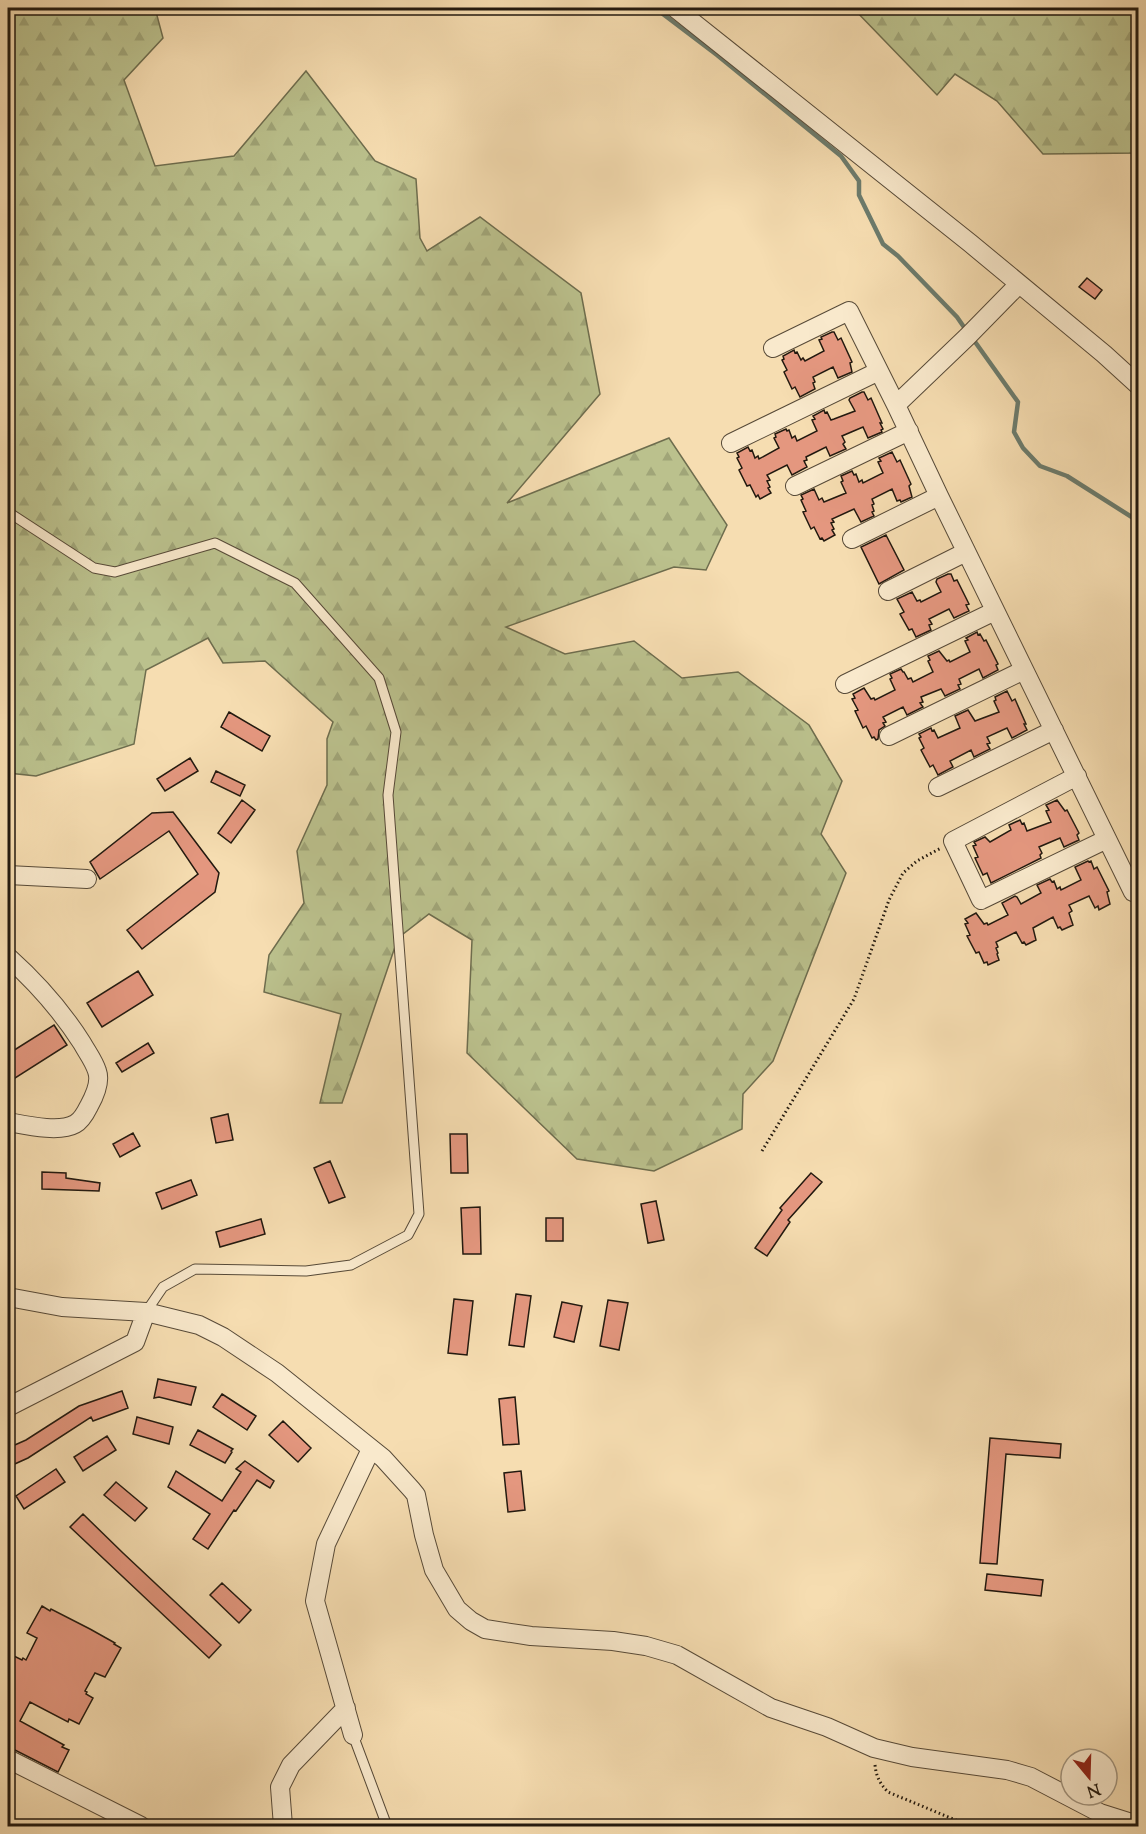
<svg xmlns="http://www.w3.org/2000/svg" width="1146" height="1834" font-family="'Sorts Mill Goudy',serif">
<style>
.forest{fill:url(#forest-firs);stroke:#6e6d4e;stroke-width:1.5}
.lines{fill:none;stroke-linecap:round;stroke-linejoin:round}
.stream{stroke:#6c7b6c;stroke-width:4.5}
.building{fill:#e4977f;stroke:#22190f;stroke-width:1.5}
.service-casing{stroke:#574a38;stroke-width:11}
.minor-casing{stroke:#574a38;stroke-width:20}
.path{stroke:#22190f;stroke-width:3;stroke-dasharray:1.5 3;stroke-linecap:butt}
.service{stroke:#f9e9cc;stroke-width:9}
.minor{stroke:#f9e9cc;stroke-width:18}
</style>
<defs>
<pattern id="forest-firs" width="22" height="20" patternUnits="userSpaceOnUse" patternTransform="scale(1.5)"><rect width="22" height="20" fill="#bbc18d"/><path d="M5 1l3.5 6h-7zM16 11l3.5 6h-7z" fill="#a0a578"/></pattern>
</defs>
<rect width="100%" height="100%" fill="#f6ddb1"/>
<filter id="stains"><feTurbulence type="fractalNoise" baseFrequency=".00333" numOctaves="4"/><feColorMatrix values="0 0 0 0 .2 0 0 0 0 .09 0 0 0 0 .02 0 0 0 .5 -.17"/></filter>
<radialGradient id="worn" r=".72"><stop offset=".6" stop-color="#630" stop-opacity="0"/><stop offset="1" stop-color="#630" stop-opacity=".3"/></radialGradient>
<!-- forest -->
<path class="forest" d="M8,8H155L163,38L124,80L155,166L234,156L306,71L375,161L416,179L420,238L427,251L480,217L581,293L600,394L507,503L669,438L727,525L706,570L674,567L506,627L565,654L634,641L682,678L738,672L809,725L842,781L821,834L846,873L773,1061L743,1094L742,1129L654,1171L577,1159L467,1053L472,940L429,914L398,938L342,1103H320L341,1014L264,992L269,955L304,903L297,851L327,785V739L333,722L265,661L223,663L208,638L146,670L134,744L36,776L8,773Z
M853,8H1138V153L1043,154L997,101L955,74L937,95Z"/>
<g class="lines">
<!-- stream -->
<path class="stream" d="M655,8L717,55L841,156L859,181V195L883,244L898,256L957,317L966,330
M973,339L1018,402L1014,432L1023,448L1040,466L1067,476L1138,521"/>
</g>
<!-- building -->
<path class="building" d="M1087,278L1102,290L1095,299L1079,287Z
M832,332H834L838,340L841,338L852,362L850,363L852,372L838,378L833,367L813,377L815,382L813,383L815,389L800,397L795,387L792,389L784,372L787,370L782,360L784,359L783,356L794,350L795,353L797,352L801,360L803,358L805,361L824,351L819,340L822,339L821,337Z
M862,392H864L868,400L871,398L882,423H880L883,429L881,430L882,432L868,438L863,427L842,436L845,442L843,444L846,449L830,456L826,447L806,457L807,460L804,461L807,467L792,475L787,465L767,475L770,480L767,481L770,487L768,488L771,493L760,499L758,495L756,497L750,485L747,486L739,470L742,468L737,458L739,457L737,453L748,447L750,451L752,450L755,458L758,456L759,459L779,448L774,438L776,437L775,434L786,429L787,431L789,430L792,438L795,436L797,441L817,431L812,420L815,419L813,416L824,410L825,413L827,412L831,420L834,419L855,411L849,400L850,398Z
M892,452L897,462L900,460L911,484L909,486L912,497L901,502L900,500L897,501L892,489L872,499L874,504L872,505L874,511L872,512L874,516L861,522L854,509L832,519L834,522L831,523L834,529L832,530L835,535L824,541L822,538L820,539L814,527L811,529L803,512L806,511L801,500L803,499L801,495L814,489L819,500L822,498L824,502L846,493L841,482L843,481L841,476L852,471L854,475L856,474L859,482L862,480L863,483L883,473L878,462L881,461L879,458Z
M886,535L904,570L879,584L861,547Z
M948,574H951L954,581L957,580L969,604L966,605L969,611L954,618L949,609L929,619L932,624L929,625L931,630L916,637L912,629L909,630L900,614L904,612L897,599L912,592L917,601L920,600L921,602L941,592L936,582L937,579Z
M977,632L978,635L980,634L984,641L986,640L998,664L996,665L998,670L983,678L979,669L959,679L961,684L958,685L960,689L945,696L941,689L921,697L923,702L920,703L923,707L907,715L903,707L883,717L886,722L883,723L885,726L879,730L878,739L876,740L874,737L872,738L866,726L863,728L855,711L858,710L852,699L855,698L853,694L864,688L871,699L874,698L875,700L895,690L890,679L892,678L890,674L901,669L903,672H904L908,679L911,678L913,682L933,672L928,661L930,660L928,656L939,651L947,661L949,660L950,662L970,652L965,641L968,640L966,638Z
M1007,691L1012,701L1015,699L1026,724H1024L1027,730L1012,738L1007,728L987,737L990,743L987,744L990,749L974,757L971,750L950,761L953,767L938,775L933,765L930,767L921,750L924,748L919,738L921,737L919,734L931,728L932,731L934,730L938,738L960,728L955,716L968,710L975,721L999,712L994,701L996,700L995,697Z
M229,712L270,736L262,751L221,727Z
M190,758L198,771L165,791L157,779Z
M216,771L245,785L240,796L211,782Z
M242,800L255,810L231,843L218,833Z
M1057,800L1065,811L1067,810L1079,833L1077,835L1079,840L1064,847L1060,838L1039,847L1042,853L1040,855L1041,858L991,883L987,873L983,875L975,858L978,857L973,846L976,845L974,842L985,837L990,842L1011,830L1009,825L1020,820L1022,824L1024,823L1027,831L1051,822L1046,811L1049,810L1046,805Z
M173,812L219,873L215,892L142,949L127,930L198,874L169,831L100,879L90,862L152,813Z
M1088,861L1089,862L1091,861L1094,869L1097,867L1109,891L1107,892L1110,904L1099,910L1098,906L1095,908L1089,896L1069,905L1072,911L1069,913L1073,925L1062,930L1060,927L1058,928L1053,917L1033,928L1036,940L1026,945L1024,942L1022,943L1016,932L996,942L998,947L996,948L998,953L997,954L999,960L988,965L987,962L984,963L979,952L976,953L967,936L970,935L965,924L968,923L965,919L976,913L984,924L987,923L988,925L1008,915L1002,903L1015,896L1017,897L1021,904L1041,893L1037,885L1050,879L1052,882L1054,881L1057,889L1060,887L1061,890L1081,880L1075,867Z
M138,971L153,995L102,1027L87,1003Z
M54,1025L67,1045L12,1080L8,1073V1054Z
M148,1043L154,1053L122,1072L116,1063Z
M228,1114L233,1140L216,1143L211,1118Z
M133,1133L140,1146L120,1157L113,1144Z
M450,1134H467L468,1173H451Z
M330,1161L345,1197L329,1203L314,1168Z
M42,1172L66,1173V1178L100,1183L99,1191L42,1189Z
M811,1173L822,1182L788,1220L790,1222L767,1256L755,1248L782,1210L780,1208Z
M191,1180L197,1195L162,1209L156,1193Z
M656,1201L664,1240L648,1243L641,1204Z
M480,1207L481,1254H463L461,1208Z
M546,1218H563V1241H546Z
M261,1219L265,1234L220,1247L216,1232Z
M516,1294L531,1296L524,1347L509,1345Z
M454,1299L473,1301L467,1355L448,1353Z
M608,1300L628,1303L619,1350L600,1346Z
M562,1302L582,1306L574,1342L554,1337Z
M158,1379L196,1387L191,1405L159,1397L154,1398Z
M122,1391L128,1408L93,1421L91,1417L28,1458L8,1467V1448L26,1440L79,1406Z
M222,1394L256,1416L247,1430L213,1407Z
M515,1397L519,1444L503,1445L499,1399Z
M137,1417L173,1427L169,1444L133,1434Z
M283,1421L311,1448L298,1462L269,1435Z
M198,1430L233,1449L231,1451L232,1452L225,1463L190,1445Z
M107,1436L116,1450L83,1471L74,1457Z
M990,1438L1061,1444L1060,1458L1006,1454L997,1564L980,1563Z
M245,1461L274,1481L270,1488L257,1480L236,1511L234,1510L208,1549L193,1539L210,1514L168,1487L176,1471L222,1501L241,1472L236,1469Z
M56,1469L65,1482L24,1509L16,1496Z
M521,1471L525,1510L508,1512L504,1473Z
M116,1482L147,1508L135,1521L104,1495Z
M83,1514L123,1553L221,1645L209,1658L70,1527Z
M987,1574L1043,1580L1041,1596L985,1590Z
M222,1583L251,1610L239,1623L210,1595Z
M42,1606L50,1611L51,1609L90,1629L115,1643L114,1644L121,1648L105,1677L95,1673L85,1691L87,1692L86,1694L93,1698L79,1724L69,1719L68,1722L30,1702L20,1721L64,1745L62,1747L69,1750L58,1772L13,1749L8,1748V1668L14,1656L22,1660L23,1658L26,1660L37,1638L27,1633Z"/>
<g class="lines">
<defs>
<path id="service" d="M8,512L94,568L115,572L215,543L295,583L379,678L396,732L388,795L419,1214L408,1235L351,1265L306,1271L195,1269L163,1287L146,1312
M353,1735L387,1826"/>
<path id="minor" d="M675,8L970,243L1104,354L1138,385
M1019,284L967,337L896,405L939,496L1133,892
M773,348L849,311L896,405
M731,443L879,371
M795,486L909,431
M852,539L939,496
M888,591L966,552
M845,684L995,611
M889,736L1024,670
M1077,776L953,841L981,900L1107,839
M938,787L1054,730
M8,875L87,879
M8,957C37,983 61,1010 82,1043C87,1052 94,1061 97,1071C101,1082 94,1097 89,1106C86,1112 81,1121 75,1124C59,1133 25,1125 8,1122
M8,1297L62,1307L146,1312L199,1325L223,1337L277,1373L383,1458L412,1490L416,1495L424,1535L434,1570L457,1609L471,1621L485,1629L531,1636L613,1641L646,1646L677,1655L771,1708L827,1727L874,1748L912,1757L1007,1770L1031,1777L1100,1813L1138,1825
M8,1407L135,1342L146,1312
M353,1735L315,1601L326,1544L371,1449
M8,1759L141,1826
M283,1826L280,1787L291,1765L346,1708"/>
</defs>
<!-- service casing -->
<use href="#service" class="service-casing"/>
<!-- minor casing -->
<use href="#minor" class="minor-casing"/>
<!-- path -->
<path class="path" d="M762,1151L854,999L889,900L903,873L917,861L941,848
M875,1765C876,1776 880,1784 888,1792L970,1826"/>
<!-- service -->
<use href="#service" class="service"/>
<!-- minor -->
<use href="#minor" class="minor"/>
</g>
<!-- margin -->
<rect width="1146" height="1834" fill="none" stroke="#f6ddb1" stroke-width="30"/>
<rect x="9" y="9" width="1128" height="1816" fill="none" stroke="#22190f" stroke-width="3"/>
<rect x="15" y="15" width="1116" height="1804" fill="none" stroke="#22190f" stroke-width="1.5"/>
<!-- north arrow -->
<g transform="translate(1089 1777) rotate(161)"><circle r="28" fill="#f9e9cc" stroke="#a39680" stroke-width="1.5"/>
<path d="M0-4.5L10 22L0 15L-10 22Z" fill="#8f2418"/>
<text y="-9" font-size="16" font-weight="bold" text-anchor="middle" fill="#22190f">N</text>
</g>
<rect width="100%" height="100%" filter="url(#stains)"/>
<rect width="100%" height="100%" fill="url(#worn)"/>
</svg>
